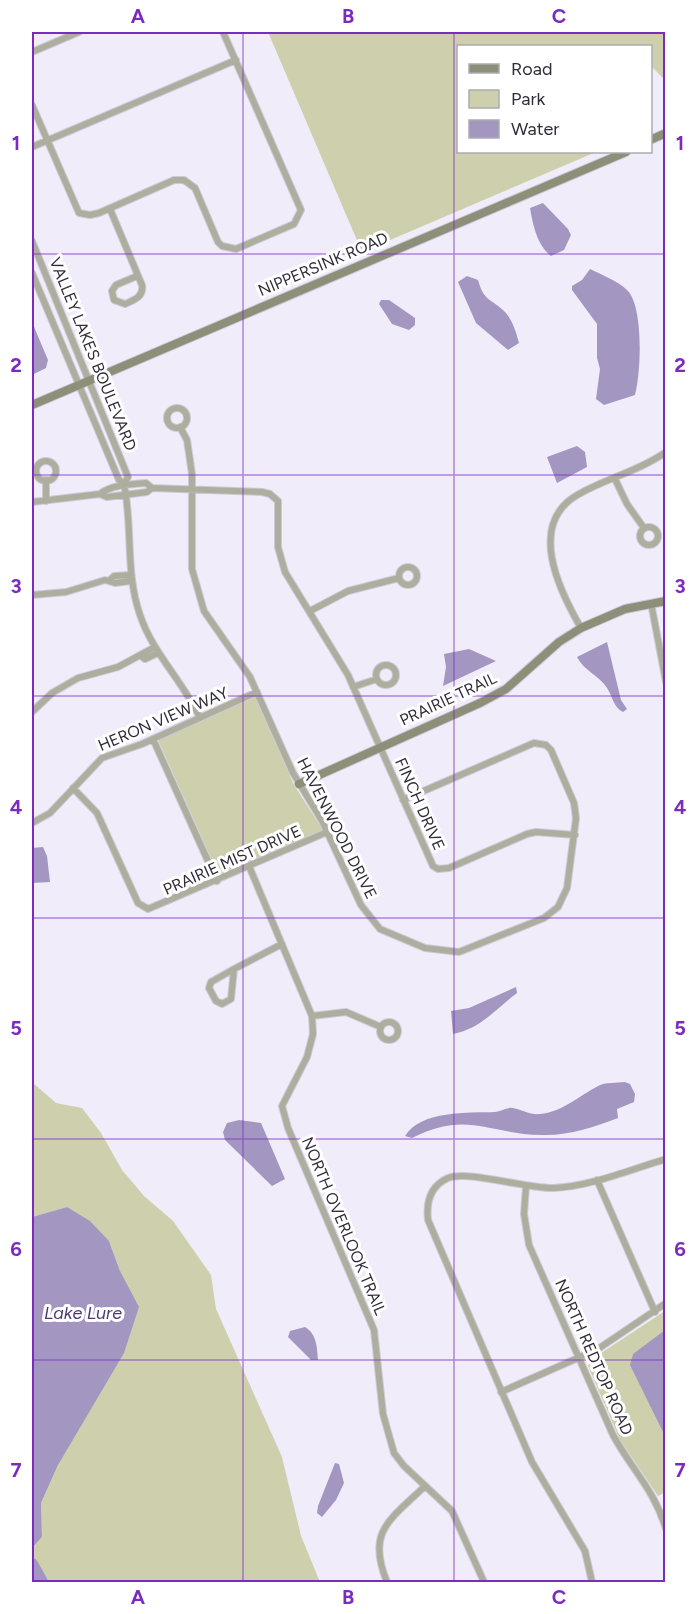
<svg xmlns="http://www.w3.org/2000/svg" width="697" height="1614" font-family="Figtree,sans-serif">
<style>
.green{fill:#cecfac}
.water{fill:#a397c1}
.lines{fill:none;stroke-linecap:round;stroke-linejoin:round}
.river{stroke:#a397c1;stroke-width:12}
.street-casing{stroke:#cdc9d7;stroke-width:8}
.secondary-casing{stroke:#cdc9d7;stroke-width:10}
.street{stroke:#aeae9f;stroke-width:6}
.secondary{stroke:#8e8f79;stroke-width:8}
.grid{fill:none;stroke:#7b2cbf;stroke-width:1.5;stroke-opacity:0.55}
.labels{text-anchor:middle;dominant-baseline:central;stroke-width:6;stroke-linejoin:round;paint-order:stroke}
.street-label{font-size:16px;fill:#302c39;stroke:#fff}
.water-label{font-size:18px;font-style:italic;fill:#4f3b73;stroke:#fff}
.neatline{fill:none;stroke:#7b2cbf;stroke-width:2}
.grid-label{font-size:20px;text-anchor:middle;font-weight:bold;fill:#7b2cbf}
</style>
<rect width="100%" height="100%" fill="#f0ecfa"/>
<!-- green -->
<path class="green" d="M268,32H665V80L651,66L650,46H458V152H596L362,252Z
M255,697L294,785L323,830L219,876L158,740Z
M32,1082L56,1103L82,1108L101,1133L122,1170L144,1196L173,1221L211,1275L216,1309L282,1457L301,1536L320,1582H32V1548L42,1537L41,1503L58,1465L120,1271L109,1241L67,1207L32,1217Z
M665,1311L666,1492L658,1496L620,1440L588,1366L592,1359Z"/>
<!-- water -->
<path class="water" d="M543,203L568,229L571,235L564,250L551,256C537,245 533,225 530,208Z
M590,269C602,275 618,281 627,290C644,306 641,373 635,395L604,405L596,399L600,369L597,358V324L572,290V286L582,280Z
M467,276L478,280C484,302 491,298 505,312C513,321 516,332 519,343L508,350L476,323L458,282Z
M381,300H389L415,318V325L409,330L392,324L379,304Z
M32,322L48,360L46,368L32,375Z
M577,446L585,452L587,467L557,483L547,457Z
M607,642L621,700L627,709L623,712C613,707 613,697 607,688C599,675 584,671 577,657Z
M469,649L496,661L443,686L446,667L444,654Z
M43,847L47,856L50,882L32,883V848Z
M516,987L517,993C496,1009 480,1029 453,1034L451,1011L469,1008Z
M625,1082L630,1084L635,1094L634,1102L617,1109L618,1118C594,1127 568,1136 542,1135C487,1134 468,1110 412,1138L405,1136C421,1110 469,1113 495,1112C501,1111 507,1107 513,1108C523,1110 530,1115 540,1114C562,1112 579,1096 598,1086C605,1082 617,1083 625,1082Z
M239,1120L261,1123L285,1179L272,1186L225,1140L223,1132L227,1123Z
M67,1207L90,1221L109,1241L120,1271L139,1307L124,1353L58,1465L41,1503L42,1537L32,1548V1217Z
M305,1327C317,1334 317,1348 318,1360H311L288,1337L290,1331Z
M665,1330V1436L630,1365L633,1354Z
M335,1463L339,1464L344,1483L336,1500L322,1517L317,1513L318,1506Z"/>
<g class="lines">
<!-- river -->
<path class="river" d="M32,1564L42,1582"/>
<defs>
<path id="street" d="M32,52L79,32
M32,105L79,213L90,215L99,213L174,180H184L195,188L218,242L222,246L236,249L294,224L301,210L223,32
M32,147L236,60
M110,209L142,285C144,297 134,300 125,304L114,300L112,291L116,285L137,276
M32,241L128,477L124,484
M32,273L119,480L124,484
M167 418a10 10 0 1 1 20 0a10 10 0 1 1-20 0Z
M180,427L187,440L192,474V569L204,611L250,677L293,773L322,821L361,905L380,929L425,948L459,952L544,918L558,907L567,888L576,818L574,803L551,750L546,745L534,743L403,800
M36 471a10 10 0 1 1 20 0a10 10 0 1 1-20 0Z
M615,479L627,504L644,528
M124,484C133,528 125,572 140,615C153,654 183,681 200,718
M152,488L262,492L270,494L278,501V547L285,572L348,675L433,866L438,869L449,868L527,834L536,832L575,835
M100,494L107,497L147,492L152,488
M46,501V480
M32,502L100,494C110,485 132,484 146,483L152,488
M640 536a9 9 0 1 1 18 0a9 9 0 1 1-18 0Z
M399 576a9 9 0 1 1 18 0a9 9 0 1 1-18 0Z
M110,580L114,576L130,575
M32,595L66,592L105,580L115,583L131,581
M651,603L666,682
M310,611L348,591L399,578
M581,628C559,590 526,523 579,494C607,478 639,471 666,452
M141,656L145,659L158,653
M376 675a10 10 0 1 1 20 0a10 10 0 1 1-20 0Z
M353,687L377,679
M32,712L52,693L78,678L118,667L155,647
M153,739L217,881
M73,788L97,813L138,903L148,909L327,832
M32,823L50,813L102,758L142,744L257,692
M249,866L312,1016L313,1034L307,1057L282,1106L288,1128L374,1330L383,1414L394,1453L404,1466L452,1511L484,1582
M234,969L231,999L222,1004L216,1001L209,988L211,982Z
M234,969L282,944
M312,1016L346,1012L381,1027
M380 1031a9 9 0 1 1 18 0a9 9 0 1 1-18 0Z
M597,1180L655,1312
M526,1186L524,1214L529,1245L613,1435C632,1470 654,1489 666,1529
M501,1392L598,1349L666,1303
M387,1582C366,1531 390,1520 425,1486
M592,1582L585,1551L532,1462L428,1220C426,1202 430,1186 448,1178C468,1170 527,1189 554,1188C592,1186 629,1170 666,1159"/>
<path id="secondary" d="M650,140L666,133
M32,405L626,152
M299,784L480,703L506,689L559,642L581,628L625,609L666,601"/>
</defs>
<!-- street casing -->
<use href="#street" class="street-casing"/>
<!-- secondary casing -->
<use href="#secondary" class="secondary-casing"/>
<!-- street -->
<use href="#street" class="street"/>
<!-- secondary -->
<use href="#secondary" class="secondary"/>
</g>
<!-- grid -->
<path class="grid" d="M243,32V1582M454,32V1582M32,254H666M32,475H666M32,696H666M32,918H666M32,1139H666M32,1360H666"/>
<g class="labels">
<!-- street labels -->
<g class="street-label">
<text transform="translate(323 264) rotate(-23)">NIPPERSINK ROAD</text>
<text transform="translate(93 354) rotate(68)">VALLEY LAKES BOULEVARD</text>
<text transform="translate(448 699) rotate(-25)">PRAIRIE TRAIL</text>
<text transform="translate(163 719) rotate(-23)">HERON VIEW WAY</text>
<text transform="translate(420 804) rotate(66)">FINCH DRIVE</text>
<text transform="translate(337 828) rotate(63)">HAVENWOOD DRIVE</text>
<text transform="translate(232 860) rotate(-24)">PRAIRIE MIST DRIVE</text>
<text transform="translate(344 1226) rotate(67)">NORTH OVERLOOK TRAIL</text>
<text transform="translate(594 1357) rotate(66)">NORTH REDTOP ROAD</text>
</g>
<!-- water labels -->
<g class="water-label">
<text x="83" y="1313">Lake Lure</text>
</g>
</g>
<!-- border -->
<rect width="697" height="1614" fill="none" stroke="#ffffff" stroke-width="66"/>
<!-- legend -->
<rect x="457" y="45" width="195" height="108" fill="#ffffff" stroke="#acabb0" stroke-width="1.5"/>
<rect x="469" y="64" width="30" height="9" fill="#8e8f79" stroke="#acabb0" stroke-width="1.5"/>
<text x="511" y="75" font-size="18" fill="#302c39">Road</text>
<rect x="469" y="90" width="30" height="18" fill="#cecfac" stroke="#acabb0" stroke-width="1.5"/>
<text x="511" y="105" font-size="18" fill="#302c39">Park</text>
<rect x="469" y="120" width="30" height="18" fill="#a397c1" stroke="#acabb0" stroke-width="1.5"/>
<text x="511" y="135" font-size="18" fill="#302c39">Water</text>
<rect x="33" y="33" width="631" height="1548" class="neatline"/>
<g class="grid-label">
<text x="138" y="23">A</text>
<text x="348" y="23">B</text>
<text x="559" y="23">C</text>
<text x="16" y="150">1</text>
<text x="680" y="150">1</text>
<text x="16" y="372">2</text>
<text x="680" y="372">2</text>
<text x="16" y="593">3</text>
<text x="680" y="593">3</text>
<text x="16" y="814">4</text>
<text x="680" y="814">4</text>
<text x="16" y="1035">5</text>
<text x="680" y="1035">5</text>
<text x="16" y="1256">6</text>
<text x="680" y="1256">6</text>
<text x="16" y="1477">7</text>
<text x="680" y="1477">7</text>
<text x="138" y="1604">A</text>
<text x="348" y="1604">B</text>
<text x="559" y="1604">C</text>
</g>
</svg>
